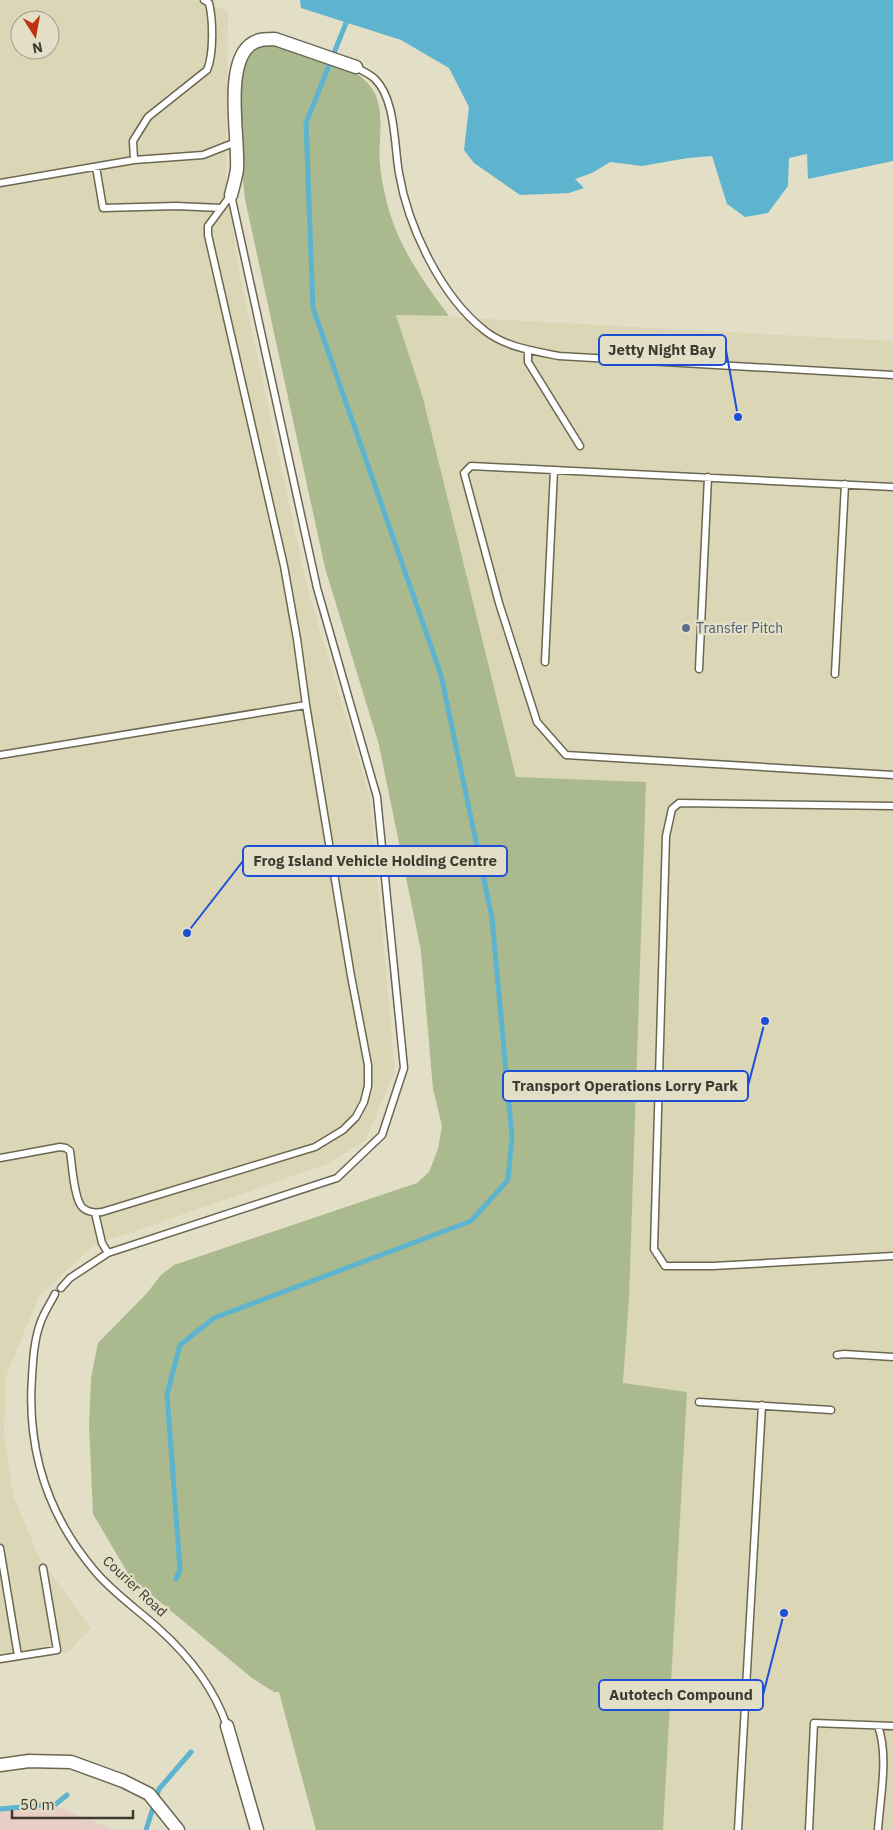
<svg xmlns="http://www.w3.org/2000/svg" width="893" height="1830" font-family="'IBM Plex Sans',sans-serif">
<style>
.built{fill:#dbd6b6;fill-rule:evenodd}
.education{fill:#e7cfc6}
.green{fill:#abba8e}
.water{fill:#5eb4ce}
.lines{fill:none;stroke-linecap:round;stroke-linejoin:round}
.stream{stroke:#5eb4ce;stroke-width:5}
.lane-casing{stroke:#6b6752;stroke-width:9}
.street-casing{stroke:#6b6752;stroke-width:15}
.lane{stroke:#fff;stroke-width:6}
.street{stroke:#fff;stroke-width:12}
.service-dot{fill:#5c6f8a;stroke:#e3dfc7;stroke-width:2}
.labels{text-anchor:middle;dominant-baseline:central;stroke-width:4.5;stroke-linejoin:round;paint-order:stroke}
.service-label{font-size:14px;fill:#4e5e75;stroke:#e3dfc7;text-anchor:start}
.street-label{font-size:14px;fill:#3c3a31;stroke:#e3dfc7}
.leader{fill:none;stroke:#1d4ed8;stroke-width:2}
.callout-dot{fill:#1d4ed8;stroke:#e3dfc7;stroke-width:2}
.callout{fill:#e3dfc7;stroke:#1d4ed8;stroke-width:2}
.callout-label{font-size:15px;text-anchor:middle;font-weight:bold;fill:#3c3a31}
</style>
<rect width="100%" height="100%" fill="#e3dfc7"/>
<!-- built -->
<path class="built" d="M0,0H196L228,11L226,177L238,266L307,587L370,798L395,1071L365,1141L325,1165L94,1245L39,1296L6,1376L4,1435L13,1495L39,1557L91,1628L67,1653L0,1664ZM20,20H50V50H20Z
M396,314L893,341V1830H663L687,1393L623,1384L629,1300L645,782L516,777L423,398Z"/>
<!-- education -->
<path class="education" d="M44,1802L116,1830H0V1807Z"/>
<!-- green -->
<path class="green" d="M270,43L354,72C392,95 377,130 380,165C381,179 386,200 390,214C402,252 426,285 449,316L396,315L423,398L516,777L646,782L629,1300L623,1383L687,1392L663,1830H316L279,1692H274L252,1678L130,1577L93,1514L89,1425L91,1378L98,1343L147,1293L161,1275L174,1265L417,1183L429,1172L438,1149L442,1126L433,1089L421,951L379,745L325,568L245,199L235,101L247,49Z"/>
<!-- water -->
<path class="water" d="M300,0H893V161L808,179L807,154L789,158L788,186L768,213L745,217L727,204L712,156L688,158L642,166L610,162L592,173L575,179L584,188L569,193L520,195L474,163L464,150L469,107L449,68L401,40L301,8Z"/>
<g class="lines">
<!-- stream -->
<path class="stream" d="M176,1579L180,1569L167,1394L180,1345L214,1318L471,1221L508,1180L512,1137L492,918L441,675L313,308L306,123L348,18
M0,1809L56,1804L67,1795
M146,1830L159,1789L191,1752"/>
<defs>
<path id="lane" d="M204,0L209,3C213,19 214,54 207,70L148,117L133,141L134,160L203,155L236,142
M356,67C362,71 370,74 375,79C396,100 394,145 399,173C408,227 441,296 484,330C505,347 533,351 559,356L893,375
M96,167L103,208L176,206L221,208
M0,183L134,160
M528,350V362L580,446
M893,487L471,466L464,473L499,603L537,722L566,755L893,775
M545,662L554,470
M699,669L708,477
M835,674L845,484
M0,755L306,705
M893,806L679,803L672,809L666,836L654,1249L665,1266H713L893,1256
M0,1158L60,1147L66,1148L70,1151C72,1164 74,1201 83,1208C89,1213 95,1213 102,1212L315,1147L343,1130L356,1117L364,1102L368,1086V1065L351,976L306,705L297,639L284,566L208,235V226L231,195
M95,1213L102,1243L108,1253
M61,1288L70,1278L108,1253L337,1178L382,1135L404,1068L377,797L317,588L231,195
M55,1294C50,1304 43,1314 40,1324C34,1341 33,1360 32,1377C27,1448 47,1514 94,1570C112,1592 137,1609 158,1628C187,1654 214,1688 227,1726
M837,1355L844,1354L893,1357
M699,1402L831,1410
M0,1548L18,1656
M0,1659L57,1650L43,1568
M738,1830L762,1405
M809,1830L814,1723L893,1726
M878,1830C880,1798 889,1756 878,1726"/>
<path id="street" d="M231,195C233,187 236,177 237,169C239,138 224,66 250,45C257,39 266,39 275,39L356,67
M227,1726L257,1830
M0,1765L29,1761L71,1762L123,1781L149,1794L178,1830"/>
</defs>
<!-- lane casing -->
<use href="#lane" class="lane-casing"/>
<!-- street casing -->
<use href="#street" class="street-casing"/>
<!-- lane -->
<use href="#lane" class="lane"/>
<!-- street -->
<use href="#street" class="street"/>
</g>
<!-- markers -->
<circle class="service-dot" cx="686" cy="628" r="5"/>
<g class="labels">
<!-- service labels -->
<g class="service-label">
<text x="696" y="628">Transfer Pitch</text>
</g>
<!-- street labels -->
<g class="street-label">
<text transform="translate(135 1586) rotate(43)">Courier Road</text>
</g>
</g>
<!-- callouts -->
<path class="leader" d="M738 417L726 350M187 933L243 861M765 1021L748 1086M784 1613L763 1695"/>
<g class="callout-dot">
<circle cx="738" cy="417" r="5"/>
<circle cx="187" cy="933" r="5"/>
<circle cx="765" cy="1021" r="5"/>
<circle cx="784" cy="1613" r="5"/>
</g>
<g class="callout">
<rect x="599" y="335" width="127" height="30" rx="5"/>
<rect x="243" y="846" width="264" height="30" rx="5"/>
<rect x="503" y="1071" width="245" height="30" rx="5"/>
<rect x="599" y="1680" width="164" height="30" rx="5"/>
</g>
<g class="callout-label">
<text x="662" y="355">Jetty Night Bay</text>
<text x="375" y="866">Frog Island Vehicle Holding Centre</text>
<text x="625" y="1091">Transport Operations Lorry Park</text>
<text x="681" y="1700">Autotech Compound</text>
</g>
<!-- north arrow -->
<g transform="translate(35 35) rotate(169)"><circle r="24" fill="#e3dfc7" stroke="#a09d8b"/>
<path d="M0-4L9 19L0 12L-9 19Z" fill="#be340f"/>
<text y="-8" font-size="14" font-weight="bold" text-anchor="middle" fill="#3c3a31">N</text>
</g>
<!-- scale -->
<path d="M12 1810v8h121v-8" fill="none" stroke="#3c3a31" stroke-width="2.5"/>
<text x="20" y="1810" font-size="15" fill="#3c3a31" stroke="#e3dfc7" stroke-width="4" paint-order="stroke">50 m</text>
</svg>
